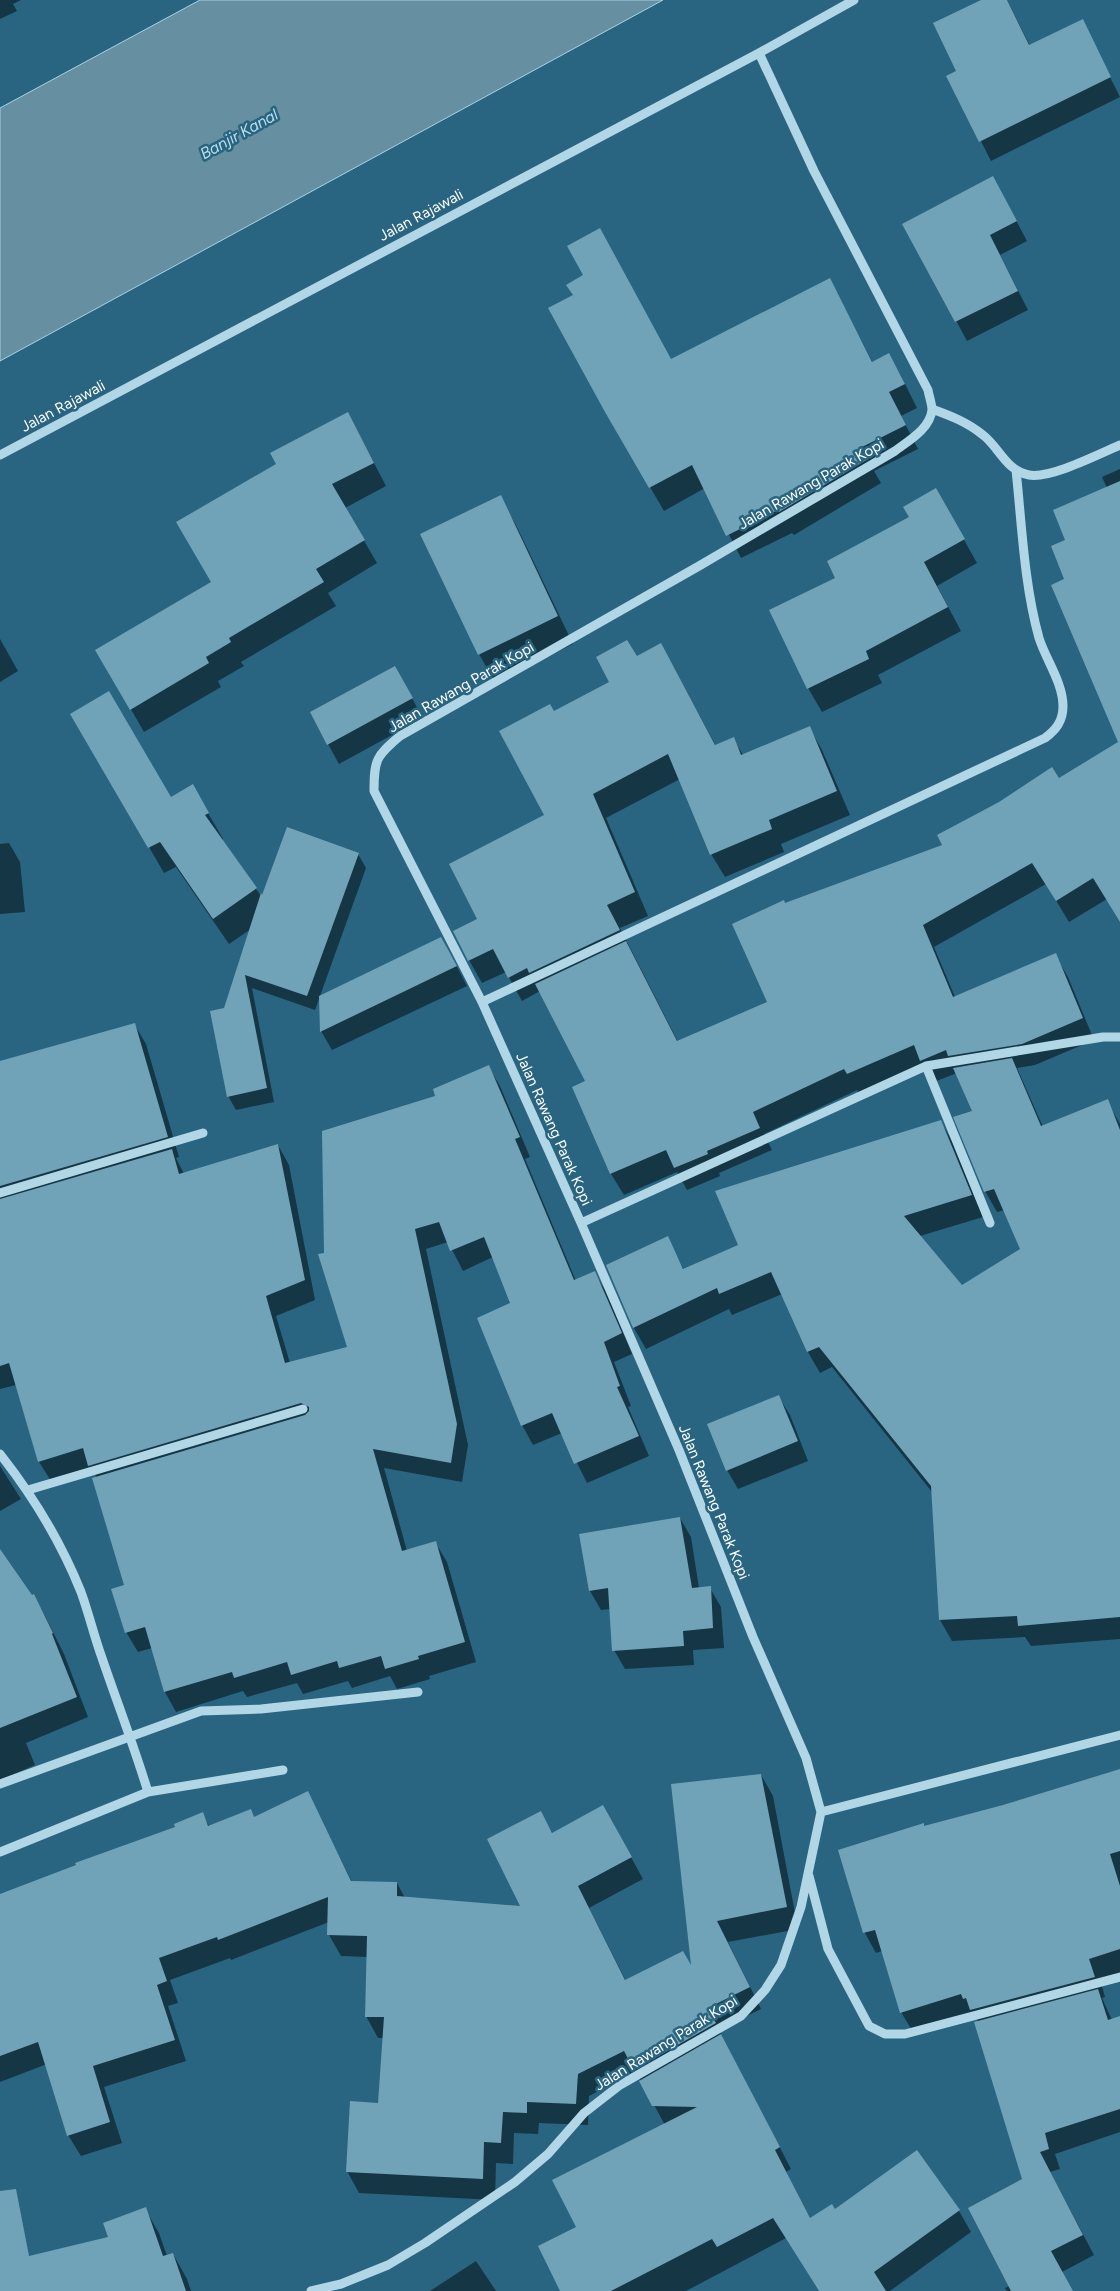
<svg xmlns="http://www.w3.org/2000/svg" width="1120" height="2291" font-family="Figtree,sans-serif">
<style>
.water{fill:#668fa1;stroke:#a6d4e6}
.shadow{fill:#0007}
.building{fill:#71a3b8}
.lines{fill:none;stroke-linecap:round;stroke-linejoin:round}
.minor{stroke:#b1d6e6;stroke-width:9}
.labels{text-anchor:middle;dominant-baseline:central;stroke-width:5;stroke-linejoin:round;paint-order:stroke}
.street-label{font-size:15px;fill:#fff;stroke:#296581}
.water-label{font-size:16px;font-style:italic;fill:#bddfed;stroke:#296581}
</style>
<rect width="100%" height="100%" fill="#296581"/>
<!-- water -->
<path class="water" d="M200,0H663L0,361V108Z"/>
<!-- shadow -->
<path class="shadow" d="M0,0H21L13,4L17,11L0,19Z
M983,0H1007L1030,46L1082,21L1120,97L991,161L948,76L958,71Z
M993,177L1027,241L1000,255L1028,310L967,341L904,224Z
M830,280L873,363L889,354L902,378L917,408L901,416L918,449L874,471L881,483L794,535L792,533L741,558L705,488L664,511L606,412L671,360Z
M348,413L386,486L345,508L377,563L328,593L336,606L241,662L244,666L218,681L221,687L144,732L97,650L213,583L278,465Z
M1120,469V729L1066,579L1067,541L1107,488L1102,477Z
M936,490L977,563L937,586L961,631L878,675L882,683L822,712L808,688L837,579L911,517Z
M500,497L516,525L573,644L495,682L479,654Z
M0,639L18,671L0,682Z
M661,645L716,746L733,739L743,755L809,727L822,750L850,815L781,844L784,852L725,877L711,854L680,779L606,818L648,916L620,928L678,1042L768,1003L785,904L943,845L1059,780L1120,743V921L1107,899L1069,922L1046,884L934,947L955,997L1055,955L1068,977L1094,1040L1035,1065L1017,1068L1043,1127L1107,1101L1120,1124V1639L1031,1646L1025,1637L952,1641L940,1620L932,1492L832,1367L820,1373L808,1352L782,1294L732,1315L729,1309L646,1349L634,1328L608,1266L667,1237L684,1270L740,1246L941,1122L953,1143L983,1217L920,1236L962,1287L1022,1250L1005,1210L997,1212L985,1191L973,1112L957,1073L934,1082L925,1067L860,1095L857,1090L764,1134L772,1150L719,1173L720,1176L687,1190L677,1172L624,1195L611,1174L574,1087L587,1082L540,991L522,1001L506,972L482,983L469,960L479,920L545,815L553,713L611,683L636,658Z
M395,668L423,718L339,764L328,744Z
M72,714L171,799L208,813L223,839L222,840L261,896L358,854L366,868L315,1010L252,988L274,1102L236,1110L228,1096L225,1009L251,929L229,944L176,867L164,873Z
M9,843L20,862L25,912L0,914V844Z
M452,957L467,986L332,1050L321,1031Z
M134,1024L146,1044L179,1157L176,1158L184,1174L278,1145L289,1165L315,1300L276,1316L290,1363L349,1348L326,1254L436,1097L488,1066L500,1086L530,1157L525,1159L576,1281L594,1272L606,1292L632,1354L614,1362L631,1406L628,1407L649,1456L587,1483L562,1433L533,1445L522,1425L512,1304L493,1257L463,1271L448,1242L426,1249L468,1445L462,1482L384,1468L407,1551L435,1542L447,1562L476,1662L429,1676L430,1679L397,1689L390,1676L352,1688L348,1681L303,1694L297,1683L247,1697L243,1691L176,1712L165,1692L152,1648L138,1652L126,1632L125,1586L97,1478L92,1469L51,1481L39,1462L16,1385L0,1389V1063Z
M778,1396L790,1415L808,1461L738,1489L727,1470Z
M0,1466L21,1499L0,1511Z
M680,1518L691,1537L699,1588H710L721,1607L724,1648L693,1650L694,1665L625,1669L614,1650L611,1609L601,1610L590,1591L581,1535Z
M0,1551L32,1597L34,1596L45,1616L64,1654L88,1717L26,1743L35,1765L0,1780Z
M1120,1771V1973L1100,1979L1105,1997L1102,1998L1112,2020L1120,2018V2132L1055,2154L1060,2169L1050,2172L1094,2255L1062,2272L1072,2291H1007L1005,2288L1010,2286L1024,2180L979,2022L976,2018L913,2032L901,2012L882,1951L876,1953L865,1933L840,1851L1004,1806Z
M761,1775L773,1796L798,1929L728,1942L761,2009L719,2030L791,2169L786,2172L810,2219L834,2211L917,2152L959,2211L971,2232L890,2291H819L786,2238L686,2291H562L578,2227L665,2125L636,2072L589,2096L588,2125L539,2123L538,2134L514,2133L513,2164L496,2163L495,2200L359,2193L347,2171L379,2104L384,2038H378L366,2016L368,1957L341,1956L329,1935V1922L231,1960L230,1958L170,1980L178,2003L168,2006L186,2061L104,2087L122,2143L81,2156L68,2135L47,2064L0,2082V1895L177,1828L202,1814L209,1826L254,1818L307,1792L352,1882L397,1883L405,1898L522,1907L540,1813L553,1834L615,1828L643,1879L589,1908L626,1981L693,1970Z
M145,2209L159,2233L167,2256L173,2254L187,2279L191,2291H0V2243L20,2259L109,2238Z
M476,2261L496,2291H430Z"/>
<!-- building -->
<path class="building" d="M981,0H1007L1029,45L1083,19L1111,77L979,142L946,76L956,71L933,23Z
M993,176L1017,221L990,235L1018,291L955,322L902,224Z
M600,228L671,359L830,278L872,362L889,353L905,384L889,392L906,425L862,447L868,459L779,512L778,510L726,536L692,465L649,488L605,412L548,308L573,295L566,285L583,275L567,246Z
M348,412L374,463L332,484L365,540L316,569L324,582L229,638L231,642L206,657L209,663L130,710L95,650L211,582L176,522L276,464L270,453Z
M1120,481V922L1093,878L1056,901L1032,863L923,925L953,997L1056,953L1083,1018L1022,1044L948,1056L946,1050L920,1061L914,1045L847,1074L844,1069L753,1112L760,1128L707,1151L708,1154L674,1168L666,1150L610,1174L572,1087L585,1081L535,984L626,941L677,1041L767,1002L732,924L784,900L785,903L942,845L937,835L999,802L1052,767L1059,778L1118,742L1051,585L1064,579L1051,546L1065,540L1053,510Z
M936,488L965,539L924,562L948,607L866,651L869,659L807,689L769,610L835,578L827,561L909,517L903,507Z
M501,495L558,616L478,655L420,534Z
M627,640L637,656L661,643L715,745L734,737L741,755L810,726L837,791L769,820L772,829L710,855L668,754L593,794L635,892L607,905L620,930L529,973L527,968L508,978L493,949L468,961L453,931L477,919L449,864L544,815L499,731L550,704L554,711L609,682L596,657Z
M395,666L413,698L327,745L310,712Z
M109,691L171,797L193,784L209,813L205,815L257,888L213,919L160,842L148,848L70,714Z
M287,827L359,853L307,996L245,975L267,1088L227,1097L210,1011L224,1008L261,893L262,895Z
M441,937L457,966L320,1032L319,996Z
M135,1023L168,1137L0,1186V1061Z
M1012,1058L1041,1126L1108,1099L1120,1130V1617L1018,1626L1017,1616L939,1620L931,1486L819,1347L807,1352L771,1272L719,1294L717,1288L633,1328L606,1265L668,1236L683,1269L738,1245L715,1191L941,1120L972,1195L904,1216L962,1285L1020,1249L994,1189L984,1192L953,1117L972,1111L953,1068Z
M489,1065L520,1137L515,1139L574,1280L595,1271L622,1333L604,1342L620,1386L617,1387L639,1436L574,1464L552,1413L521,1426L477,1318L510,1303L484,1237L450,1251L439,1222L415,1229L457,1424L451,1463L373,1449L402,1551L436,1541L465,1642L418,1656L419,1659L385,1669L381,1656L339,1668L337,1661L291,1675L287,1662L234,1678L232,1672L164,1692L145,1627L125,1633L111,1589L124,1585L92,1478L305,1415L309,1411V1407L301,1403L88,1466L83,1448L38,1462L9,1363L0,1366V1199L172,1149L179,1174L278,1144L305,1280L266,1296L285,1363L347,1347L318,1254L324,1253L322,1131L435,1096L433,1089Z
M779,1395L798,1441L726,1471L707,1424Z
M680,1517L692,1588L711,1586L713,1628L683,1631L684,1646L612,1651L608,1588L589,1591L579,1534Z
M0,1549L32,1595L34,1594L53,1633L52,1634L77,1697L0,1728Z
M1120,1769V1851L1110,1854L1120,1886V1949L1089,1959L1095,1977L970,2010L966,1998L963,1999L961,1994L900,2013L875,1930L863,1933L838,1850L924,1823V1826L1003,1805Z
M761,1774L787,1907L717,1921L750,1987L708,2008L716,2023L634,2070L624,2051L578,2074L576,2104L527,2102V2113L503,2112L501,2143L484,2142L483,2179L346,2172L350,2101L378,2103L384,2017H365L367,1936L327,1935L328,1897L218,1940L217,1937L159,1958L167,1981L157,1985L175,2040L93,2066L110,2122L67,2136L38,2042L0,2056V1894L76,1865L75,1863L175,1827L174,1824L203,1812L208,1826L251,1809L254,1817L308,1791L351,1881L397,1882V1896L520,1906L487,1839L541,1811L552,1833L603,1805L632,1857L578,1886L625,1980L683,1951L691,1965L671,1784Z
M1098,1989L1108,2020L1120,2016V2109L1045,2133L1049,2149L1040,2152L1083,2235L1051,2251L1073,2291H1011L968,2208L1022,2179L974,2022Z
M721,2034L780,2147L775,2150L810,2218L832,2204L835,2209L917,2150L960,2210L874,2272L886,2291H819L773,2218L717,2247L712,2239L611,2291H560L538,2246L576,2227L552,2180L697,2107L652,2106L639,2081Z
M16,2189L29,2256L108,2237L103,2223L146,2207L163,2256L173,2253L186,2291H0V2191Z"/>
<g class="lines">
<!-- minor -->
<path class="minor" d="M932,409C951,416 967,422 983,435C999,447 1006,471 1029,475C1050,479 1099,454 1120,445
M0,455L759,53L854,0
M482,1002L1045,738C1056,730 1063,721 1063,706C1063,683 1046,660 1039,638C1024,584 1022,526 1016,470
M926,1066L990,1223
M0,1193L203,1133
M581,1223L926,1066L1103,1037H1120
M0,1454C33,1496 61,1542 81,1592C89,1614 94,1636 102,1658C117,1702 134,1746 148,1792
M28,1490L303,1409
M0,1784L201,1711L261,1709L418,1692
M821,1812L1120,1735
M0,1852L148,1792L283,1770
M809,1876L828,1949L869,2026L885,2034H905L1120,1977
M311,2291L341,2284L388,2265L425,2243L515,2182L548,2154L584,2113L620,2085L741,2016L765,1990L781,1965L801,1907L821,1812L806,1758L753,1637L679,1450L581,1223L482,1002L374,791C374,760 376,756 400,736L699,566L895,451C908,441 930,429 932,410C932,404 929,396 928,390L814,171L759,53"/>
</g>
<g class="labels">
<!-- street labels -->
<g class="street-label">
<text transform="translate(421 215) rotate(-28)">Jalan Rajawali</text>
<text transform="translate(63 406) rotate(-28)">Jalan Rajawali</text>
<text transform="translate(811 484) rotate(-30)">Jalan Rawang Parak Kopi</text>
<text transform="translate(461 687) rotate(-30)">Jalan Rawang Parak Kopi</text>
<text transform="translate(554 1129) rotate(66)">Jalan Rawang Parak Kopi</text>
<text transform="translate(714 1502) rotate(68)">Jalan Rawang Parak Kopi</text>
<text transform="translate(666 2043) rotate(-32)">Jalan Rawang Parak Kopi</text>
</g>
<!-- water labels -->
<g class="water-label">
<text transform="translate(239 134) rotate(-29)">Banjir Kanal</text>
</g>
</g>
</svg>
